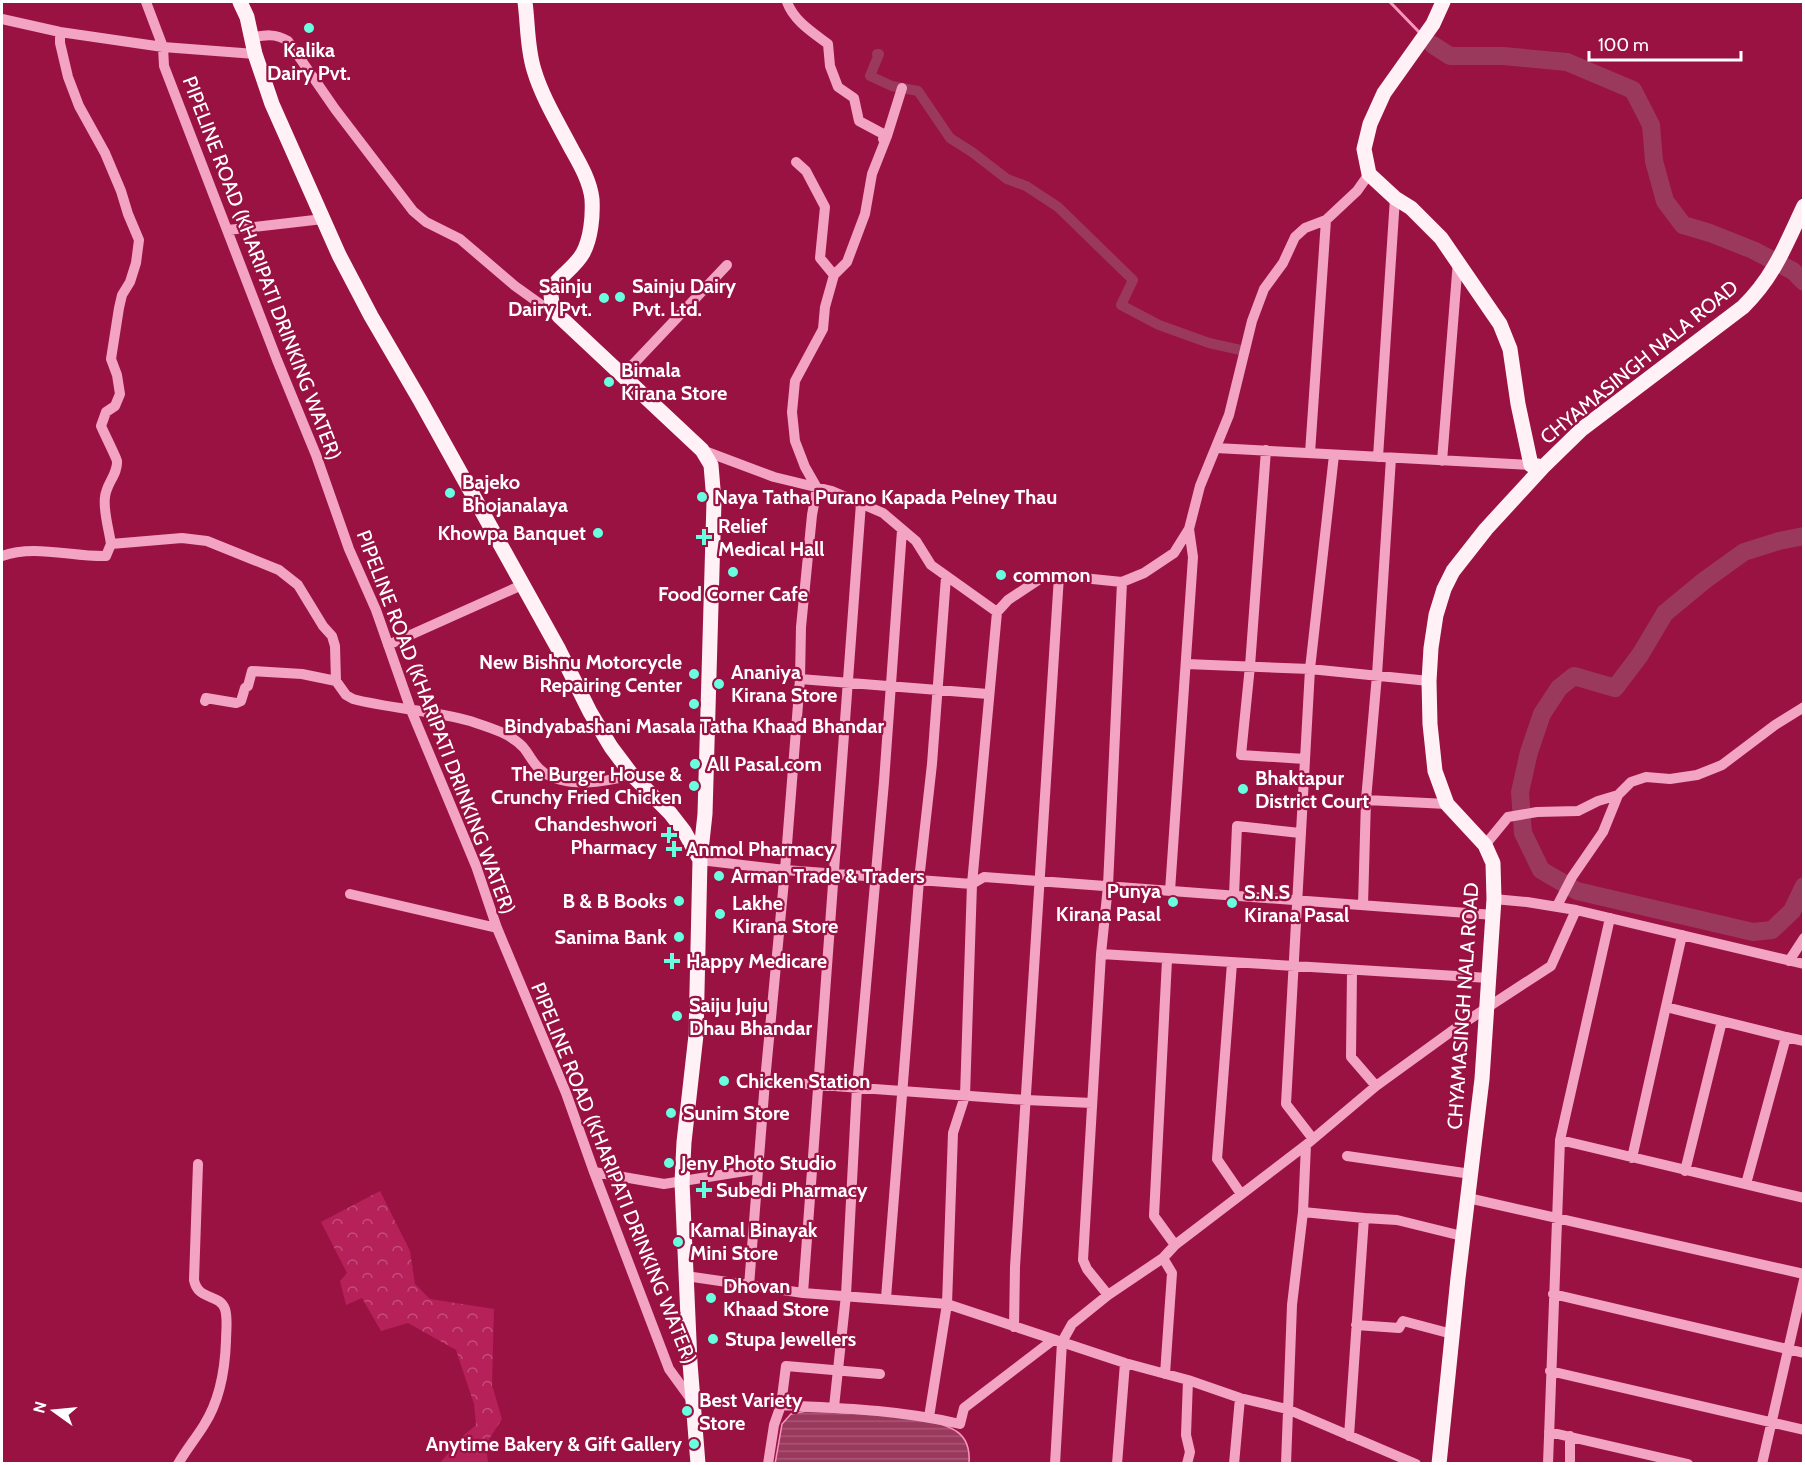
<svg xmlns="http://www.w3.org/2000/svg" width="1805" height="1465" font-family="Cabin,sans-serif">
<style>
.forest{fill:url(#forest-crowns)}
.water{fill:url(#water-rules);stroke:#f796bc;stroke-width:1.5}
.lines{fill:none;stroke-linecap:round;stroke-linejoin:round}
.stream{stroke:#f796bc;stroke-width:3}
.canal{stroke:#9a395c;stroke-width:10}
.river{stroke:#9a395c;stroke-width:18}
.minor{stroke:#f3a4c2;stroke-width:10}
.major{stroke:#fff1f5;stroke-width:15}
.poi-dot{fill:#67ffdf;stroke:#991242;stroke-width:2}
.labels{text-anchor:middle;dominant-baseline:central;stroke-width:4.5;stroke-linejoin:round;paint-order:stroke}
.poi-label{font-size:20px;font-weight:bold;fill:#fff;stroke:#991242;text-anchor:start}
.street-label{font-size:20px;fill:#fff;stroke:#991242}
</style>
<defs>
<pattern id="forest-crowns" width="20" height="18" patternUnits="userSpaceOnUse" patternTransform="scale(1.5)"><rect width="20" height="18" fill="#b62159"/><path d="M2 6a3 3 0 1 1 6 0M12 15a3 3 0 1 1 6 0" fill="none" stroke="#c54d7a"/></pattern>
<pattern id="water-rules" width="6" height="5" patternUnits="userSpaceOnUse" patternTransform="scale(1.5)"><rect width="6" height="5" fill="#9a395c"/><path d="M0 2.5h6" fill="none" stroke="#a95774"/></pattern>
</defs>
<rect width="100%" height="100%" fill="#991242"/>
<!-- forest -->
<path class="forest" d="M380,1191L410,1251L415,1284L430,1299L494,1309L492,1385L502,1419L486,1444L488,1463H440L463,1436L476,1425L474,1404L456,1350L408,1323L381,1331L362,1298L346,1305L340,1281L347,1273L321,1222Z"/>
<!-- water -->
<path class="water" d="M806,1411C840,1413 930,1413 956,1431C967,1438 970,1451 969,1464H775L782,1424L791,1414Z"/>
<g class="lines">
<!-- stream -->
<path class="stream" d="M1390,2L1420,33
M1427,39L1433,45"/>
<!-- canal -->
<path class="canal" d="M877,54H879L870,76L892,86L918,91L950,138L972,152L1007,179L1026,186L1058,207L1133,280L1121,305L1159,325L1209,343L1245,351"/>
<!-- river -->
<path class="river" d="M1433,45L1450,56H1503L1567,62L1633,90L1651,125L1654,161L1665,201L1683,225L1710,233L1753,250L1793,271L1804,282
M1804,536L1779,541L1744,552L1705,580L1665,613L1640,655L1615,688L1574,676L1559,688L1542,714L1529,752L1520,792L1523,833L1541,870L1577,891L1753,932L1772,930L1792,911L1804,886"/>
<!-- minor -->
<path class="minor" d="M146,2L163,47L164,66L277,360L316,455L349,549L376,610L411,710L476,866L497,928L566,1093L594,1172L669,1369L693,1402
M787,2C794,21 812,32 828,44L830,66L838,87L854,98L859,121L887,136L883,139
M2,19L60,32L163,47L255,54
M60,32V43L68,77L79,106L105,153L121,191L128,214L139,240L136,263L130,282L122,295L119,308L111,359L117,375L120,394L115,406L106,412L101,426C104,433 116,457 117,461C118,474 106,484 105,497C103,511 109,529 111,544
M250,38C265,35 275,33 288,41L335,109L413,211L426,222L460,239L515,286L543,306H551
M228,230L323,219
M834,275L847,262L865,214L872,174L887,136L902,88
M622,376L727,265
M1216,448L1531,465
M702,450L774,477L832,491L883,513L916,541L931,565L997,612
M1266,450L1250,666L1241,755L1305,759
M1310,453L1326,220
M1378,457L1395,198
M1442,461L1458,261
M2,556C34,544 72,557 106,556L111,544L182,538L207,541L279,570L298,585L323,626L332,636L335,646L336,681
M388,645L522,585
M1186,664L1310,669L1429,681
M800,679L988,694
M205,701L206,698L236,703L241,701L245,688L248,686L252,671L302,674L336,681L346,695L353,699C391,709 432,710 470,721C488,727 510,733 523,747C530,755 534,766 543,772C567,789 605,782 632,775
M1366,800L1447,804
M1485,845L1508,817L1537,812L1578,811L1598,801L1618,795L1631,782L1646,777L1670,779L1697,775L1722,765L1775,725L1804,707
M700,860L785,870L972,884L984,877L1494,915
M1170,891L1193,557L1189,529
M350,894L497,928
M1234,895L1237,826L1300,833
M1494,899L1527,902L1576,910
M1363,905L1366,800L1377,675L1391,458
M1557,906L1572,877L1603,832L1618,795
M1101,954L1489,978
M1167,960L1154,1216L1175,1245
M1789,961L1804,938
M1232,963L1217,1159L1241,1194
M1352,971L1351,1057L1376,1086
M1666,1007L1786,1037L1746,1184
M1786,1037L1804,1041
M765,1081L1026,1100L1092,1103
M1313,1139L1286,1104L1310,669L1334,455
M1560,1140L1804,1198
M1347,1156L1471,1174
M1632,1158L1682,935
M1685,1171L1722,1021
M594,1172L664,1184L758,1169
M1468,1198L1804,1274
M1303,1212L1364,1218L1349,1436
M1364,1218L1397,1220L1462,1236
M1163,1258L1172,1273L1165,1374
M686,1276L803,1293L947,1304L1125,1363L1188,1380L1240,1398L1287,1409L1416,1464
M749,1286L765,1081L785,870L800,679L801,627L812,515L817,488L805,467L795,441L792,412L795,381L823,329L825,307L834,275L820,258L825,207L806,171L796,162
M803,1293L861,503
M1553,1294L1804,1353
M1108,1295L1087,1269L1083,1260L1101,954L1108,886L1122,582
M886,1298L919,880L932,764L946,577
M1356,1325L1399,1328L1403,1321L1452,1334
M1014,1327L1015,1267L1059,576
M1550,1371L1804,1430
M781,1405L786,1366L880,1374
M834,1407L846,1295L857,1087L884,782L902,530
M929,1417L947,1304L953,1133L965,1096L972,884L997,612L1008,600L1041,578L1053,575L1122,582L1144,573L1174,553L1189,529L1200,486L1229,415L1252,321L1264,289L1283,263L1295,237L1305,228L1326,220L1357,191L1369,174
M1549,1432L1688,1464
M1570,1436V1464
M178,1464C186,1450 196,1438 204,1425C220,1400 225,1370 226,1341C226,1331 228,1319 225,1309C219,1293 198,1301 194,1280L198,1164
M768,1464L774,1425L781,1405C841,1408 901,1410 960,1424L964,1408L1053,1340
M1055,1464L1062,1342L1072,1324L1108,1295L1163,1258L1175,1245L1306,1145L1376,1086L1456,1028L1551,966L1576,910L1804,964
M1117,1464L1125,1363
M1187,1464L1190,1452L1186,1435L1188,1380
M1234,1464L1240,1398
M1286,1464L1292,1305L1303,1212L1306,1145
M1548,1464L1560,1140L1610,918
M1762,1464L1804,1280"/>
<!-- major -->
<path class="major" d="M240,2L247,17L255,54L272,104L339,255L371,316L420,400L559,650L590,712L611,747L632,775L670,813L684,831L700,860L696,1035L684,1142L682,1182L690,1363L698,1464
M525,2C528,24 527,48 534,70C542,97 558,123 571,148C580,164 590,181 592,199C593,216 591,238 583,253C569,278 536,283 559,316L702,450L711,465L714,501L705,814L700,860
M1443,2L1433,24L1384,93L1370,124L1364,149L1369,174L1395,198L1411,208L1441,238L1500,324L1510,349L1518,404L1531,465L1543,467
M1439,1464L1458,1278L1482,1079L1494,899L1493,863L1485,845L1447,804L1435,771L1430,724L1429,681L1431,648L1436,615L1444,589L1453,571L1486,529L1543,467L1582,429L1743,307C1774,277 1786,244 1804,206"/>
</g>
<!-- markers -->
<g class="poi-dot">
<circle cx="309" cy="28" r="6"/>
<circle cx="620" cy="297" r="6"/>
<circle cx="604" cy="298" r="6"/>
<circle cx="609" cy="382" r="6"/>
<circle cx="450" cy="493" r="6"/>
<circle cx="702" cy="497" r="6"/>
<circle cx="598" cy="533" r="6"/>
<path d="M701 528h6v6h6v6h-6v6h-6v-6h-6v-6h6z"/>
<circle cx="733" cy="572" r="6"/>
<circle cx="1001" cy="575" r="6"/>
<circle cx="694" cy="674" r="6"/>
<circle cx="719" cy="684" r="6"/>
<circle cx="694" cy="704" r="6"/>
<circle cx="695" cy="764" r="6"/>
<circle cx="694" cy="786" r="6"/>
<circle cx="1243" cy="789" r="6"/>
<path d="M666 826h6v6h6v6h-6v6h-6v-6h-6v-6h6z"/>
<path d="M671 840h6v6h6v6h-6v6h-6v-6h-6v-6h6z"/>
<circle cx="719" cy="876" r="6"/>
<circle cx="679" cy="901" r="6"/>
<circle cx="1173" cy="902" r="6"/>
<circle cx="1232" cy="903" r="6"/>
<circle cx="720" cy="914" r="6"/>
<circle cx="679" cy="937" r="6"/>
<path d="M669 952h6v6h6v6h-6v6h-6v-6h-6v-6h6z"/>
<circle cx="677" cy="1016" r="6"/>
<circle cx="724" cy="1081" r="6"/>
<circle cx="671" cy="1113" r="6"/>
<circle cx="669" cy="1163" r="6"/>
<path d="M701 1181h6v6h6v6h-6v6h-6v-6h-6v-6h6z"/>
<circle cx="678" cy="1242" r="6"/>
<circle cx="711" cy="1298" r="6"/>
<circle cx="713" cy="1339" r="6"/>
<circle cx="687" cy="1411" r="6"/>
<circle cx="694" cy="1444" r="6"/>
</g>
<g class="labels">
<!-- poi labels -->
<g class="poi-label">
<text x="309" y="50" text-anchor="middle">Kalika<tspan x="309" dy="23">Dairy Pvt.</tspan></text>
<text x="592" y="286" text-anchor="end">Sainju<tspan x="592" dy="23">Dairy Pvt.</tspan></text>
<text x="632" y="286">Sainju Dairy<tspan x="632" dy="23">Pvt. Ltd.</tspan></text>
<text x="621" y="370">Bimala<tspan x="621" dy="23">Kirana Store</tspan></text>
<text x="462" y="482">Bajeko<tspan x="462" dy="23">Bhojanalaya</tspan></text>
<text x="714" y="497">Naya Tatha Purano Kapada Pelney Thau</text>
<text x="718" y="526">Relief<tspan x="718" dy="23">Medical Hall</tspan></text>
<text x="586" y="533" text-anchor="end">Khowpa Banquet</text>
<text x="1013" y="575">common</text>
<text x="733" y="594" text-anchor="middle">Food Corner Cafe</text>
<text x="682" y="662" text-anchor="end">New Bishnu Motorcycle<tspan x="682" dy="23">Repairing Center</tspan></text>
<text x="731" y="672">Ananiya<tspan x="731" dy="23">Kirana Store</tspan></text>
<text x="694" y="726" text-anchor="middle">Bindyabashani Masala Tatha Khaad Bhandar</text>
<text x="707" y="764">All Pasal.com</text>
<text x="682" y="774" text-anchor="end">The Burger House &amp;<tspan x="682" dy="23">Crunchy Fried Chicken</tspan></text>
<text x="1255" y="778">Bhaktapur<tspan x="1255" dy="23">District Court</tspan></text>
<text x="657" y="824" text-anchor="end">Chandeshwori<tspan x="657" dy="23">Pharmacy</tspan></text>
<text x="686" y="849">Anmol Pharmacy</text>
<text x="731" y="876">Arman Trade &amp; Traders</text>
<text x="1161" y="891" text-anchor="end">Punya<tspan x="1161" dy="23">Kirana Pasal</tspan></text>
<text x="1244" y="892">S.N.S<tspan x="1244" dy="23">Kirana Pasal</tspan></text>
<text x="667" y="901" text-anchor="end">B &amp; B Books</text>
<text x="732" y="903">Lakhe<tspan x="732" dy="23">Kirana Store</tspan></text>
<text x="667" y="937" text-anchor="end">Sanima Bank</text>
<text x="686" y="961">Happy Medicare</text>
<text x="689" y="1005">Saiju Juju<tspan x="689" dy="23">Dhau Bhandar</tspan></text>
<text x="736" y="1081">Chicken Station</text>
<text x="683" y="1113">Sunim Store</text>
<text x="681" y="1163">Jeny Photo Studio</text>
<text x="716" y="1190">Subedi Pharmacy</text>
<text x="690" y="1230">Kamal Binayak<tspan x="690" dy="23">Mini Store</tspan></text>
<text x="723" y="1286">Dhovan<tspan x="723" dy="23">Khaad Store</tspan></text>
<text x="725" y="1339">Stupa Jewellers</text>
<text x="699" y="1400">Best Variety<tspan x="699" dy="23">Store</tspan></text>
<text x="682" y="1444" text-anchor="end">Anytime Bakery &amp; Gift Gallery</text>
</g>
<!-- street labels -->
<g class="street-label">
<text transform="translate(262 268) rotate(69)">PIPELINE ROAD (KHARIPATI DRINKING WATER)</text>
<text transform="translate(1639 362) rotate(-39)">CHYAMASINGH NALA ROAD</text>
<text transform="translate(436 722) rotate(69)">PIPELINE ROAD (KHARIPATI DRINKING WATER)</text>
<text transform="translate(1463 1006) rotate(-86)">CHYAMASINGH NALA ROAD</text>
<text transform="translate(614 1173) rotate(68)">PIPELINE ROAD (KHARIPATI DRINKING WATER)</text>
</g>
</g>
<!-- border -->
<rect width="1805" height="1465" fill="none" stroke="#ffffff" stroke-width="6"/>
<!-- north arrow -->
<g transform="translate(54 1411) rotate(285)" stroke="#991242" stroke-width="4.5" paint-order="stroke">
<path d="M0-4.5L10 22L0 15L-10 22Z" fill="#ffffff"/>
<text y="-9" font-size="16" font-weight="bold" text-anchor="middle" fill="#ffffff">N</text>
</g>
<!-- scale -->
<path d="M1589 51v9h152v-9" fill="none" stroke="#ffffff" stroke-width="3"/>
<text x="1598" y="51" font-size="18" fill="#ffffff" stroke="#991242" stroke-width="4.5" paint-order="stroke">100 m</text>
</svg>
